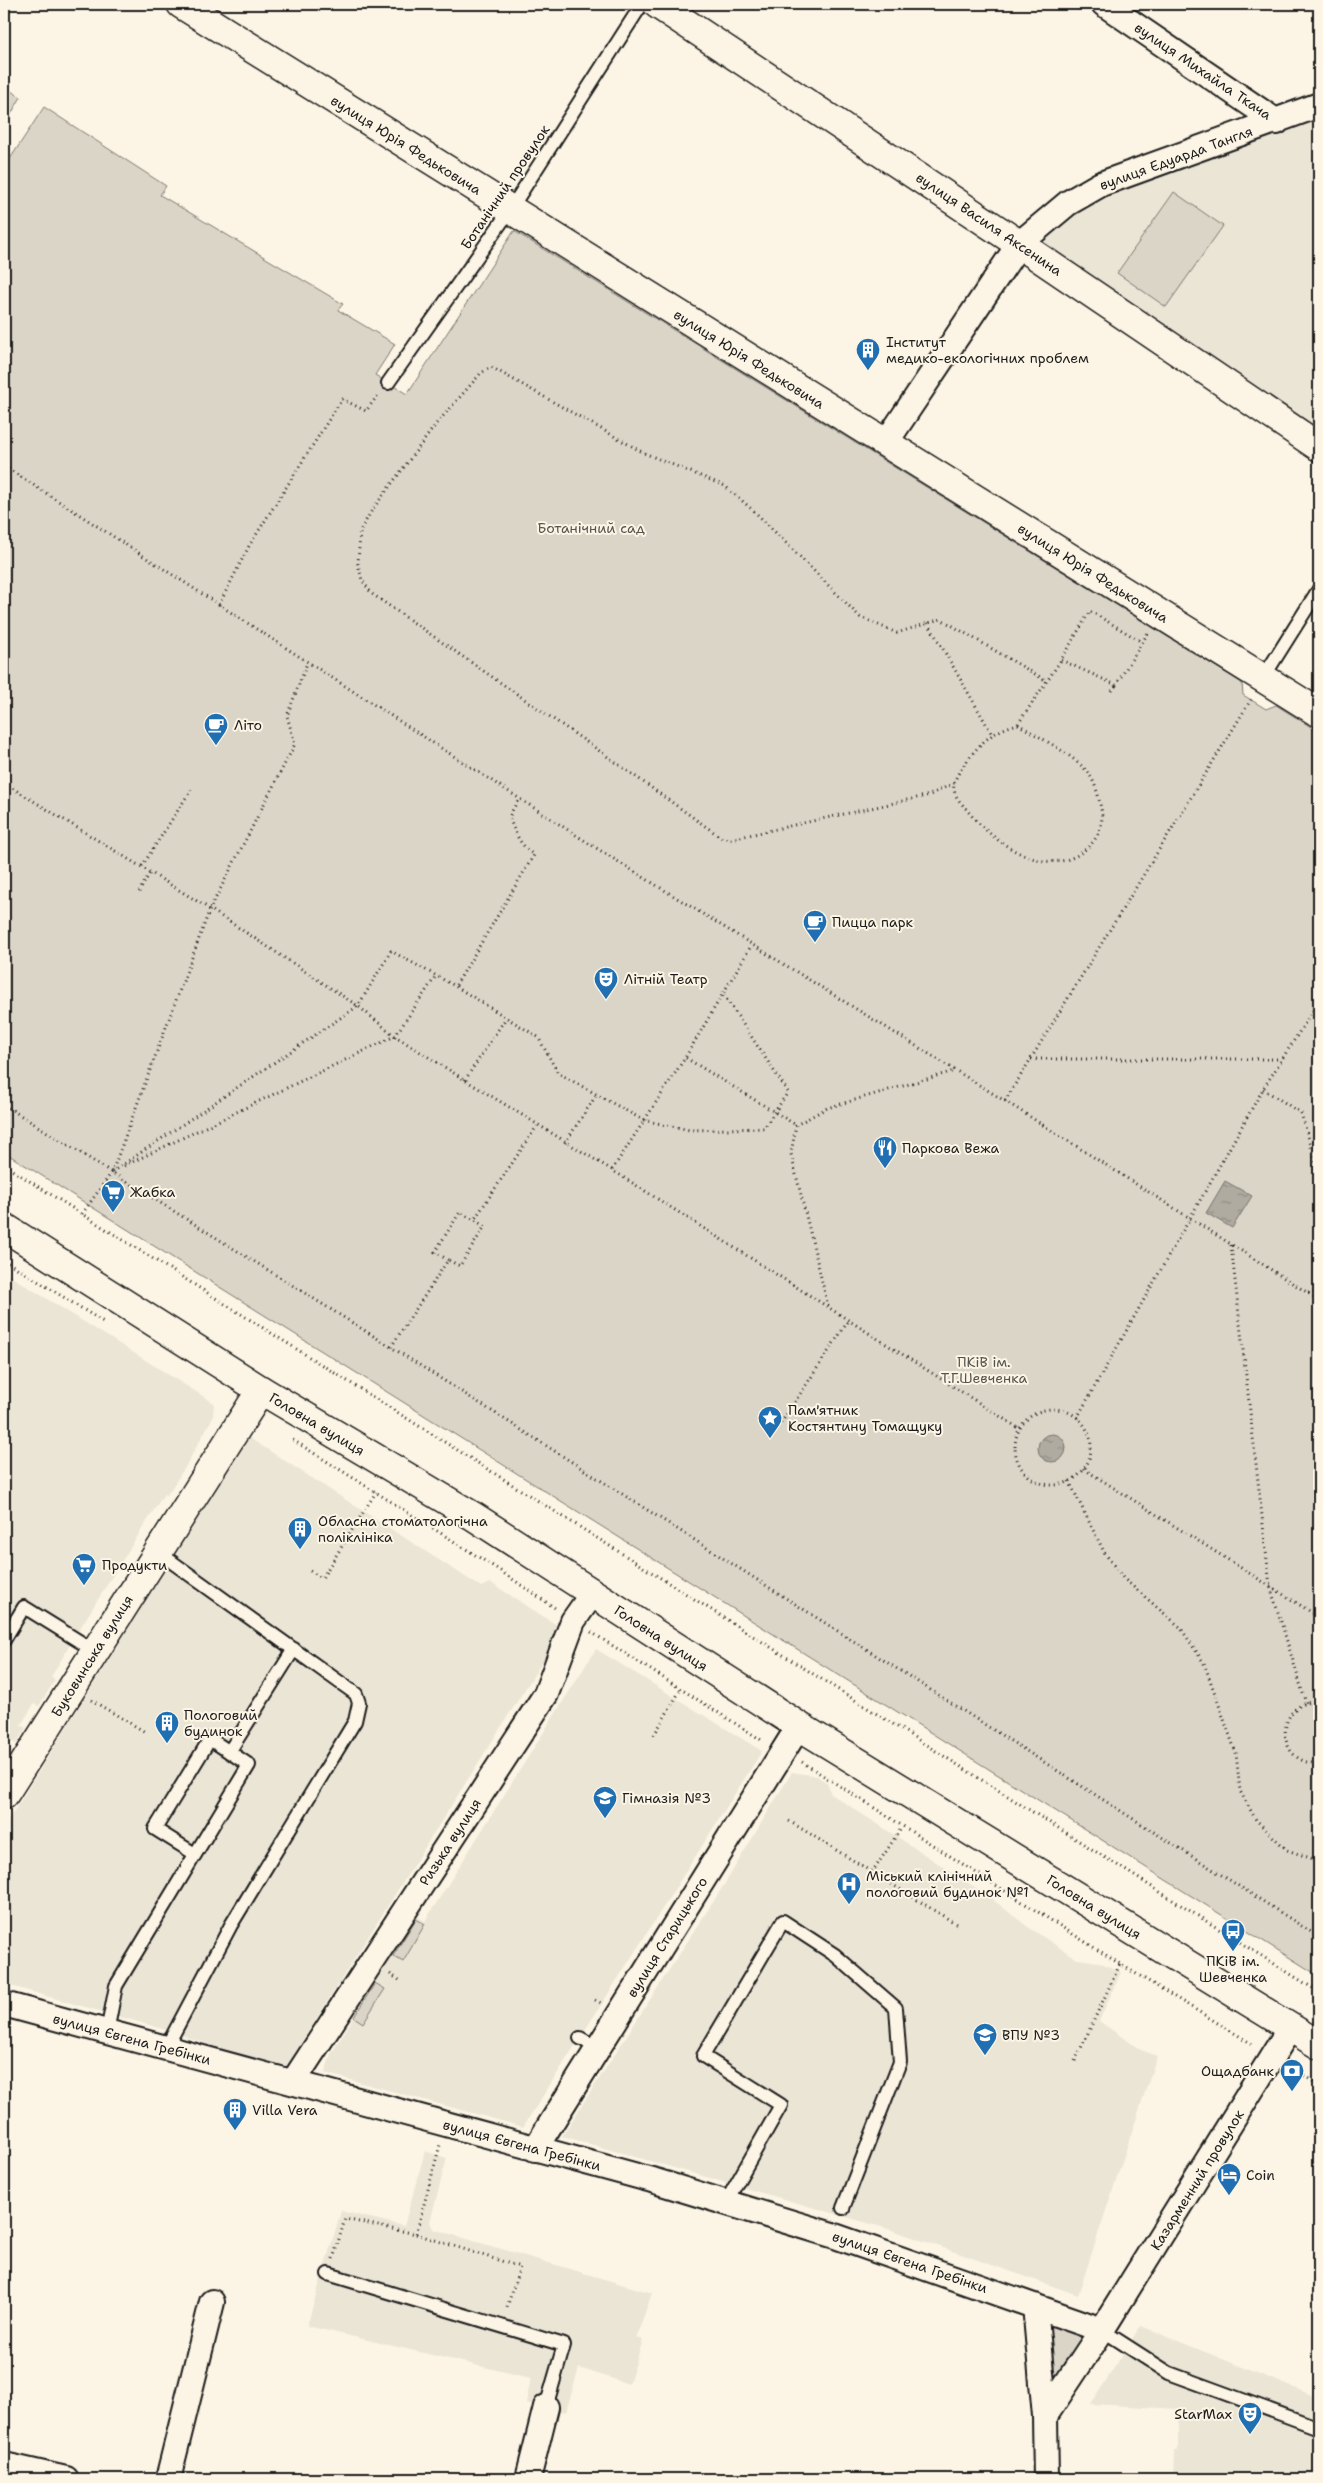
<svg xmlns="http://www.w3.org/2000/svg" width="1323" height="2483" font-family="'Shantell Sans',sans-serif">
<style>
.built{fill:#ebe5d6}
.green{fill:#dbd5c8;stroke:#7c7872}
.water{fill:url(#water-ripples);stroke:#75726c}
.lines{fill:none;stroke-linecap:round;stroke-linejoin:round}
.lane-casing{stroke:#1c1c1c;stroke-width:16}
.street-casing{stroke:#1c1c1c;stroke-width:28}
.secondary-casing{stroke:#1c1c1c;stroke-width:31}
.primary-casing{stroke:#1c1c1c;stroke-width:31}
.path{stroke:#1c1c1c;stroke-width:3;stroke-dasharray:1 4;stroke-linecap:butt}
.lane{stroke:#fcf5e5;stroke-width:12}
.street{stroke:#fcf5e5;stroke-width:24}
.secondary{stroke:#fcf5e5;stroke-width:28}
.primary{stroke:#fcf5e5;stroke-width:28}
.labels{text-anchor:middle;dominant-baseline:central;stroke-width:4;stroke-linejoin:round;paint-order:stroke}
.street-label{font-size:14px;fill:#1c1c1c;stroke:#fcf5e5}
.poi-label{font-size:14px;fill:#1c1c1c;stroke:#fcf5e5;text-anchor:start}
.park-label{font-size:14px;fill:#555450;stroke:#fcf5e5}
</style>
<defs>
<pattern id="water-ripples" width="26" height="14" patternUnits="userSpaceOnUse" patternTransform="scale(1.25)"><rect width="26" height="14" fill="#b0aba1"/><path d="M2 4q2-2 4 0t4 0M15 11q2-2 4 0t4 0" fill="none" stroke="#8e8a82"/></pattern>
</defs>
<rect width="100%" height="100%" fill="#fcf5e5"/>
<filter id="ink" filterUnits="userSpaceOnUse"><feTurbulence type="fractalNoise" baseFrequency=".02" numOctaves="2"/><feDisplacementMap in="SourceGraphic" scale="10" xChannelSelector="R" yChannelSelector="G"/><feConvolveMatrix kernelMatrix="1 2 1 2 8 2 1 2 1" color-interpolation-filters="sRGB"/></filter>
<g filter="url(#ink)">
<!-- built -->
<path class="built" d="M1319,105V445L1020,244L1068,203Z
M4,1272L214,1403L213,1417L184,1469L167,1495L164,1494L80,1628L51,1677L55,1680L39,1706L34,1704L21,1725L26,1728L16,1744L10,1740L4,1750Z
M248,1437L481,1587L491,1583L563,1629L284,2070L163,2029L4,1984V1827Z
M596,1649L762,1751L640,1944L523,2127L325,2073L331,2054L416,1916L425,1921Z
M792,1772L817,1776L827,1783L831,1794L987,1895L1028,1927L1077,1959L1099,1962L1121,1972L1099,2021L1141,2050L1157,2056L1078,2295L892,2230L562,2136L724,1885Z
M425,2151L447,2158L430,2222L433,2229L652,2293L636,2338L643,2340L629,2384L579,2368L566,2412L526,2403L531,2378L307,2326L341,2211L404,2226Z
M1141,2326L1319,2398V2479H1173L1174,2451H1178V2409L1091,2404Z"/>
<!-- green -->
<path class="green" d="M4,87L21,97L4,126Z
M44,107L166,186L160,195L343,304L338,310L395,344L375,375L407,394L514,231L1242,683L1243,695L1266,709L1276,705L1319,732V1976L4,1152V168Z
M1174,192L1223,226L1166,307L1117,273Z
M416,1919L425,1924L403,1962L393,1956Z
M375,1983L385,1989L363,2023L354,2017Z
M1057,2326L1079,2335L1082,2339L1069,2362L1066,2360L1060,2368L1063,2370L1055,2381H1053L1046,2334L1051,2327Z"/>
<!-- water -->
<path class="water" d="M1225,1181L1252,1196L1232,1228L1206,1213Z
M1038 1448a14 14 0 1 1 28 0a14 14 0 1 1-28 0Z"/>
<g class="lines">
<defs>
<path id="lane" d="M388,383L510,210L642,4
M1263,678L1319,589
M158,1552L356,1694L359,1703L355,1721L231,1925L166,2048
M4,1640L24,1607L95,1651
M229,1752L294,1649
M107,2032L116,1986L249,1765L210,1739L155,1829L195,1854
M580,2038L598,2048
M726,2202L781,2105L703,2056L783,1921L835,1955L896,2008L900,2062L843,2208
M328,2274L564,2345L546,2407
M1102,2330L1169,2373L1319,2428"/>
<path id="street" d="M1104,4L1277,122
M885,444L1019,244L1068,203L1101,184L1319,105
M4,2004L652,2180L832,2235L1102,2330
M293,2082L546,1694L573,1621L592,1594
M535,2149L799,1726
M1035,2306L1045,2416L1046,2479
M1045,2416L1102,2330L1290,2028
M4,2465L66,2479
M168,2479L212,2302
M528,2479L546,2407"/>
<path id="secondary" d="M181,4L1319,713
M657,4L1019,244L1319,447
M4,1795L261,1390"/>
<path id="primary" d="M4,1227L261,1390L473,1516L799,1726L1319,2045"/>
</defs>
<!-- lane casing -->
<use href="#lane" class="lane-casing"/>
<!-- street casing -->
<use href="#street" class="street-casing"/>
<!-- secondary casing -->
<use href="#secondary" class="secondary-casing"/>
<!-- primary casing -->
<use href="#primary" class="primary-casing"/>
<!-- path -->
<path class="path" d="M4,466L593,846L1005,1101L1319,1300
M219,605L249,546L342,399L366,411L378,395
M928,623L992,734
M1061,660L1116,685L1148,633
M1112,691L1116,685
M1018,724C1038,737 1075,755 1089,774C1096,784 1099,798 1101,809C1104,821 1099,836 1091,844C1053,886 994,844 967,810C961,803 952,794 954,784C955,777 963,766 967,761C980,742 995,730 1018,724Z
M1018,724L1061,660L1090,611L1142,642
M4,783L210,909L358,1006L395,1036L465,1080L612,1170L1020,1429
M954,783L930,795L731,839L722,838L601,752L372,594L362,580L358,564L360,531L372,510L437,423L481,373L491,367L644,453L725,486L755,512L860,617L897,633L941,619L1047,681
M142,866L191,790
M139,892L151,871
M456,985L534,855C520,845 515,833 509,817L519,798
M686,1058L796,1125
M1031,1059H1282
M465,1080L506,1018
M1263,1089L1301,1113L1319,1173
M1005,1101L1252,698
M4,1105L391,1347L1319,1937
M565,1143L597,1094
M4,1165L1319,1992
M124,1166L395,1036L436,976
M612,1170L685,1058L751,946
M112,1172L358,1006L391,951L455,986L538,1037L558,1073L643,1120L690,1130L764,1128L788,1092L723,994
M82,1214L112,1172L210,909L295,744L287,716L307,663
M1231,1245L1270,1586L1306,1703
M4,1260L105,1323
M448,1260L435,1252L460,1212L474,1220
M1308,1293L1319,1292
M828,1306L791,1154L796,1125L827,1108L954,1071
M391,1347L448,1260L460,1266L485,1226L474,1220L537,1126
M1015 1447a38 38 0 1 1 76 0a38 38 0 1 1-76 0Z
M1077,1418L1263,1089L1319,1001
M781,1423L849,1320
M293,1440L496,1568L555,1608
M1084,1469L1319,1617
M1069,1481L1104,1552L1123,1578L1180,1627L1204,1663L1236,1753L1240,1791L1256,1820L1287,1850L1319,1861
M310,1571L322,1578L376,1492
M591,1632L763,1741
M91,1700L147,1733
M1319,1702C1274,1699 1274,1766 1319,1763
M654,1735L681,1689
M802,1762L1120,1964L1254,2045
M789,1821L958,1925
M872,1873L902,1827
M390,1974L402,1982
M595,2000L601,2003
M1075,2061L1120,1964
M1291,2068L1319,2085
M416,2234L520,2267L506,2310
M333,2259L345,2219L416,2234L440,2145"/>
<!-- lane -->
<use href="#lane" class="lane"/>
<!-- street -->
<use href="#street" class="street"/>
<!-- secondary -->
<use href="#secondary" class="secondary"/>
<!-- primary -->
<use href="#primary" class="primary"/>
</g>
</g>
<!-- icons -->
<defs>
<symbol id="building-pin" viewBox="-11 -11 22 30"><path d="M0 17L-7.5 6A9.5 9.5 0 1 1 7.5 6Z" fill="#1f6fb2" stroke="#fcf5e5"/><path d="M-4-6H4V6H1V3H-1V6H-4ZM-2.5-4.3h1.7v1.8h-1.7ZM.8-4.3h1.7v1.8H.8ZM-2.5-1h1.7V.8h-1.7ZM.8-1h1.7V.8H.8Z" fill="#fff"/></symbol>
<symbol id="cafe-pin" viewBox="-11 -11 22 30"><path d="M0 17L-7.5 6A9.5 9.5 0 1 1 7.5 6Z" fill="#1f6fb2" stroke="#fcf5e5"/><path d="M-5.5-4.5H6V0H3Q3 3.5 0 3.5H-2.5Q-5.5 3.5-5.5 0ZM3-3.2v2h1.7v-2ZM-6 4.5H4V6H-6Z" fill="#fff"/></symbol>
<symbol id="theatre-pin" viewBox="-11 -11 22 30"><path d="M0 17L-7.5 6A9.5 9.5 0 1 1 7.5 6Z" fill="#1f6fb2" stroke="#fcf5e5"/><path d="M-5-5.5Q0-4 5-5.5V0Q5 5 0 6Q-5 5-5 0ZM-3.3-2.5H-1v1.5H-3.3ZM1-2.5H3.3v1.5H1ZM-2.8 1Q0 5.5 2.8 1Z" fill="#fff"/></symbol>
<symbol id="restaurant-pin" viewBox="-11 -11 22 30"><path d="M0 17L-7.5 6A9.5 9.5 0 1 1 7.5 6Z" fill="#1f6fb2" stroke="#fcf5e5"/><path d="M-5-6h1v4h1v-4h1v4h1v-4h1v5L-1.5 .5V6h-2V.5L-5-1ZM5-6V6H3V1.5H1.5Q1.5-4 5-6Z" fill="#fff"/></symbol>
<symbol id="supermarket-pin" viewBox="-11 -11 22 30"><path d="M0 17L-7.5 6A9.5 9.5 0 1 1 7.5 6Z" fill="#1f6fb2" stroke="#fcf5e5"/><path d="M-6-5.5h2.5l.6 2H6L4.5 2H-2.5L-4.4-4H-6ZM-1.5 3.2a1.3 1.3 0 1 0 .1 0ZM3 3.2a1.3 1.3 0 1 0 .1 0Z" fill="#fff"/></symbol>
<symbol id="sight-pin" viewBox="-11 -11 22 30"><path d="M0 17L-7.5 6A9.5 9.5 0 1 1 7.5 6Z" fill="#1f6fb2" stroke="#fcf5e5"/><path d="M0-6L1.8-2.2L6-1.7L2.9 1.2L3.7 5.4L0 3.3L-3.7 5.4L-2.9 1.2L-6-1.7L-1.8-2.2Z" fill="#fff"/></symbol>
<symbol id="school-pin" viewBox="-11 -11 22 30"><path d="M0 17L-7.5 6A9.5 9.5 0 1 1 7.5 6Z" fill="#1f6fb2" stroke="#fcf5e5"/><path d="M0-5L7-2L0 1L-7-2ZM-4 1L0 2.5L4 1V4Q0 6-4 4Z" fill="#fff"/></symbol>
<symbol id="hospital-pin" viewBox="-11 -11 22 30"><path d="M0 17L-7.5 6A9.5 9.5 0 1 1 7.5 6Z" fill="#1f6fb2" stroke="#fcf5e5"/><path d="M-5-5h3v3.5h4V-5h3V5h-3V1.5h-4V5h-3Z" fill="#fff"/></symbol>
<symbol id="bus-pin" viewBox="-11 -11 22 30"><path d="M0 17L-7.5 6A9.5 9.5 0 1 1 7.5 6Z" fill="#1f6fb2" stroke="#fcf5e5"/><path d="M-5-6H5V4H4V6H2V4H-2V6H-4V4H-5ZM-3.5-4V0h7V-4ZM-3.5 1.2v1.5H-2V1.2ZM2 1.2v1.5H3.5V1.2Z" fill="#fff"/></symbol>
<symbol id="university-pin" viewBox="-11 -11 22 30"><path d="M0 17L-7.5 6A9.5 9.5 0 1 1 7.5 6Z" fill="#1f6fb2" stroke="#fcf5e5"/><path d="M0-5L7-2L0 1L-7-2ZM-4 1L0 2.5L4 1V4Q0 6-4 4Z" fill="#fff"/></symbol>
<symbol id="bank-pin" viewBox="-11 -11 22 30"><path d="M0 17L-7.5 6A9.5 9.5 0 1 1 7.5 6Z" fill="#1f6fb2" stroke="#fcf5e5"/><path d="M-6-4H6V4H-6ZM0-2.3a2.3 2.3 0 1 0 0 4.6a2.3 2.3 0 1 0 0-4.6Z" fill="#fff"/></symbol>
<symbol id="hotel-pin" viewBox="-11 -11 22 30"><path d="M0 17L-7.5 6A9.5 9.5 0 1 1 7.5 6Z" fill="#1f6fb2" stroke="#fcf5e5"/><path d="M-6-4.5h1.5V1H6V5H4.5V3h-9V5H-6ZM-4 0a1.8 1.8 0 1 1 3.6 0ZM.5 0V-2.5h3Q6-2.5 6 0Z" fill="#fff"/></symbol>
</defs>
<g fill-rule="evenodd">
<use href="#building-pin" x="854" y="336" width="28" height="38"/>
<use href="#cafe-pin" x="202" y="711" width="28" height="38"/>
<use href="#cafe-pin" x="801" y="908" width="28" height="38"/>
<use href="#theatre-pin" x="592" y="965" width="28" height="38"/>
<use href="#restaurant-pin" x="871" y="1134" width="28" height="38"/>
<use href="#supermarket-pin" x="99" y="1178" width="28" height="38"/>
<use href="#sight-pin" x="756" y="1404" width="28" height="38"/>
<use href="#building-pin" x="286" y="1515" width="28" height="38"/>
<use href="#supermarket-pin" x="70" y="1551" width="28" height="38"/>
<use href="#building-pin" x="153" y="1709" width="28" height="38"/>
<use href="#school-pin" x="591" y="1784" width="28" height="38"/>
<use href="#hospital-pin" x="835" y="1870" width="28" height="38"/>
<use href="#bus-pin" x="1219" y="1917" width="28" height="38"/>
<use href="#university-pin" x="971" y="2021" width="28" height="38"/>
<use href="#bank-pin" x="1278" y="2057" width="28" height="38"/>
<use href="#building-pin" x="221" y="2096" width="28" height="38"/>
<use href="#hotel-pin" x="1215" y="2161" width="28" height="38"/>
<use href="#theatre-pin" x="1236" y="2400" width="28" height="38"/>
</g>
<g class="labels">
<!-- street labels -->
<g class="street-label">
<text transform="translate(1203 71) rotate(34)">вулиця Михайла Ткача</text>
<text transform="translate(406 145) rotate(32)">вулиця Юрія Федьковича</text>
<text transform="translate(1176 158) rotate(-20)">вулиця Едуарда Тангля</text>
<text transform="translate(505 187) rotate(-56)">Ботанічний провулок</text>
<text transform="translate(989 224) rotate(34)">вулиця Василя Аксенина</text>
<text transform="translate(749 359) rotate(32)">вулиця Юрія Федьковича</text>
<text transform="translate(1093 573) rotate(32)">вулиця Юрія Федьковича</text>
<text transform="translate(317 1424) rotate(31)">Головна вулиця</text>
<text transform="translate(661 1638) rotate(33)">Головна вулиця</text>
<text transform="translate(92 1656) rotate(-58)">Буковинська вулиця</text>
<text transform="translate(450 1842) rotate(-57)">Ризька вулиця</text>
<text transform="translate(1094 1907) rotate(32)">Головна вулиця</text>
<text transform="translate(667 1937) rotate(-58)">вулиця Старицького</text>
<text transform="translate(132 2039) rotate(15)">вулиця Євгена Гребінки</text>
<text transform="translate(522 2145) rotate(15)">вулиця Євгена Гребінки</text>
<text transform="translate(1197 2180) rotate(-58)">Казарменний провулок</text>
<text transform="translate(910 2262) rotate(19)">вулиця Євгена Гребінки</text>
</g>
<!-- poi labels -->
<g class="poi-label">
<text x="886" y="342">Інститут<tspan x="886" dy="16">медико-екологічних проблем</tspan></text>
<text x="234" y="725">Літо</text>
<text x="832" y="922">Пицца парк</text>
<text x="624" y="979">Літній Театр</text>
<text x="902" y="1148">Паркова Вежа</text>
<text x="130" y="1192">Жабка</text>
<text x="788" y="1410">Пам'ятник<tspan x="788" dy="16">Костянтину Томащуку</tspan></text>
<text x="318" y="1521">Обласна стоматологічна<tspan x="318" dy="16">поліклініка</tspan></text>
<text x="102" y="1565">Продукти</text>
<text x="184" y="1715">Пологовий<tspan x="184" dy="16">будинок</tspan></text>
<text x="622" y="1798">Гімназія №3</text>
<text x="866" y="1876">Міський клінічний<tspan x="866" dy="16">пологовий будинок №1</tspan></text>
<text x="1233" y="1961" text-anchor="middle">ПКіВ ім.<tspan x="1233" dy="16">Шевченка</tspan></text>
<text x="1002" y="2035">ВПУ №3</text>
<text x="1274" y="2071" text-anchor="end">Ощадбанк</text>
<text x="252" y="2110">Villa Vera</text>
<text x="1246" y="2175">Coin</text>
<text x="1232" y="2414" text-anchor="end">StarMax</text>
</g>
<!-- park labels -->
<g class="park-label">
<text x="591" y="528">Ботанічний сад</text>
<text x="984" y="1362">ПКіВ ім.<tspan x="984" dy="16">Т.Г.Шевченка</tspan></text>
</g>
</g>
<!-- margin -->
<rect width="1323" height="2483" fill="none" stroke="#fcf5e5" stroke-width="20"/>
<rect x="10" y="10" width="1303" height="2463" fill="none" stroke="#1c1c1c" stroke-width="2" filter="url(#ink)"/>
</svg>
